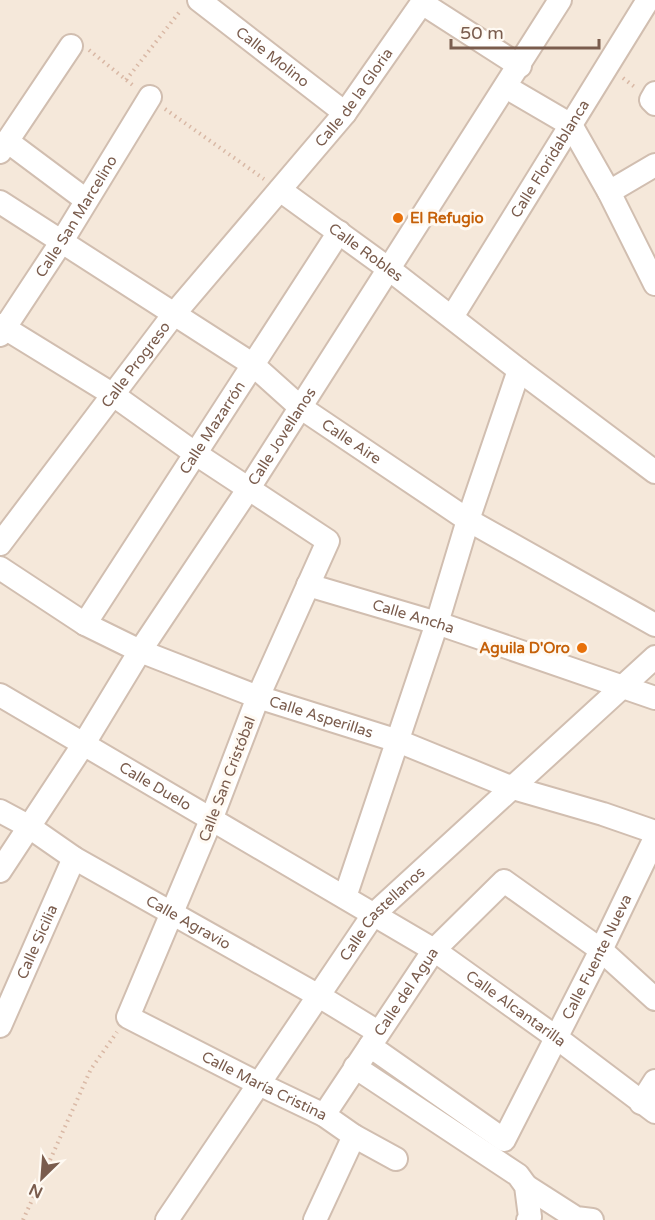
<svg xmlns="http://www.w3.org/2000/svg" width="655" height="1220" font-family="'Varela Round',sans-serif">
<style>
.residential{fill:#f5e8da}
.lines{fill:none;stroke-linecap:round;stroke-linejoin:round}
.minor-casing{stroke:#d1beb0;stroke-width:26}
.path{stroke:#d9b8a5;stroke-width:4;stroke-dasharray:1.5 4.5;stroke-linecap:butt}
.minor{stroke:#fff;stroke-width:22}
.food-dot{fill:#e8710a;stroke:#fffaf3;stroke-width:2}
.labels{text-anchor:middle;dominant-baseline:central;stroke-width:6;stroke-linejoin:round;paint-order:stroke}
.street-label{font-size:15px;fill:#7a5c4d;stroke:#fffaf3}
.food-label{font-size:15px;font-weight:bold;fill:#c56008;stroke:#fffaf3;text-anchor:start}
</style>
<rect width="100%" height="100%" fill="#fdf6ec"/>
<!-- residential -->
<path class="residential" d="M0,0H655V1220H0Z"/>
<g class="lines">
<defs>
<g id="minor">
<path id="s1" d="M199,0L345,113"/>
<path d="M422,3L520,66"/>
<path d="M506,87L571,125L609,192L655,284"/>
<path d="M655,93L651,100L655,104"/>
<path d="M7,141L86,200"/>
<path d="M0,152L71,46"/>
<path id="s2" d="M280,190L389,269L519,370L655,472"/>
<path d="M609,192L655,165"/>
<path id="s3" d="M0,202L252,364L300,407L468,520L655,625"/>
<path id="s4" d="M452,317L648,0"/>
<path id="s5" d="M0,325L112,394L196,454L328,541L258,697L211,820L128,1017L259,1084L324,1115L354,1136L396,1159"/>
<path id="s6" d="M0,335L62,241L150,97"/>
<path id="s7" d="M0,544L174,314L345,113L424,0"/>
<path id="s8" d="M0,568L85,624L140,651L258,697L398,741L513,788L603,814L655,832"/>
<path id="s9" d="M308,585L437,623L655,698"/>
<path id="s10" d="M85,624L339,232"/>
<path id="s11" d="M0,695L434,950L557,1038L655,1112"/>
<path id="s12" d="M0,811L28,826L74,858L319,996L378,1032"/>
<path id="s13" d="M0,871L83,745L140,651L249,488L560,0"/>
<path d="M345,897L437,623L468,520L519,370"/>
<path id="s14" d="M0,1026L74,858"/>
<path id="s15" d="M370,1046L504,1140L601,950L655,838"/>
<path d="M355,1067L518,1175L526,1186L530,1217L528,1220"/>
<path d="M641,1103L655,1081"/>
<path id="s16" d="M324,1115L434,950L504,881L601,950L655,999"/>
<path d="M526,1186L576,1218L592,1220"/>
<path id="s17" d="M167,1220L373,915L655,657"/>
<path d="M315,1220L354,1136"/>
</g>
</defs>
<!-- minor casing -->
<use href="#minor" class="minor-casing"/>
<!-- path -->
<path class="path" d="M89,50L135,87
M623,78L636,88
M126,80L181,10
M165,109L264,179
M23,1220L91,1069L117,1032"/>
<!-- minor -->
<use href="#minor" class="minor"/>
</g>
<!-- markers -->
<g class="food-dot">
<circle cx="398" cy="218" r="6"/>
<circle cx="582" cy="648" r="6"/>
</g>
<g class="labels">
<!-- street labels -->
<g class="street-label">
<text stroke="none"><textPath href="#s1" startOffset="93">Calle Molino</textPath></text>
<text stroke="none"><textPath href="#s7" startOffset="570">Calle de la Gloria</textPath></text>
<text stroke="none"><textPath href="#s4" startOffset="186">Calle Floridablanca</textPath></text>
<text stroke="none"><textPath href="#s6" startOffset="141">Calle San Marcelino</textPath></text>
<text stroke="none"><textPath href="#s2" startOffset="106">Calle Robles</textPath></text>
<text stroke="none"><textPath href="#s7" startOffset="225">Calle Progreso</textPath></text>
<text stroke="none"><textPath href="#s10" startOffset="234">Calle Mazarrón</textPath></text>
<text stroke="none"><textPath href="#s13" startOffset="518">Calle Jovellanos</textPath></text>
<text stroke="none"><textPath href="#s3" startOffset="426">Calle Aire</textPath></text>
<text stroke="none"><textPath href="#s9" startOffset="110">Calle Ancha</textPath></text>
<text stroke="none"><textPath href="#s8" startOffset="356">Calle Asperillas</textPath></text>
<text transform="translate(227 779) rotate(-69)">Calle San Cristóbal</text>
<text stroke="none"><textPath href="#s11" startOffset="180">Calle Duelo</textPath></text>
<text stroke="none"><textPath href="#s17" startOffset="375">Calle Castellanos</textPath></text>
<text stroke="none"><textPath href="#s12" startOffset="219">Calle Agravio</textPath></text>
<text stroke="none"><textPath href="#s14" startOffset="92">Calle Sicilia</textPath></text>
<text stroke="none"><textPath href="#s15" startOffset="369">Calle Fuente Nueva</textPath></text>
<text stroke="none"><textPath href="#s16" startOffset="148">Calle del Agua</textPath></text>
<text stroke="none"><textPath href="#s11" startOffset="604">Calle Alcantarilla</textPath></text>
<text stroke="none"><textPath href="#s5" startOffset="1062">Calle María Cristina</textPath></text>
</g>
<!-- food labels -->
<g class="food-label">
<text x="410" y="218">El Refugio</text>
<text x="570" y="648" text-anchor="end">Aguila D'Oro</text>
</g>
</g>
<!-- north arrow -->
<g transform="translate(42 1178) rotate(205)" stroke="#fffaf3" stroke-width="4.5" paint-order="stroke">
<path d="M0-4.5L10 22L0 15L-10 22Z" fill="#7a5c4d"/>
<text y="-9" font-size="16" font-weight="bold" text-anchor="middle" fill="#7a5c4d">N</text>
</g>
<!-- scale -->
<path d="M451 39v9h148v-9" fill="none" stroke="#7a5c4d" stroke-width="3"/>
<text x="460" y="39" font-size="18" fill="#7a5c4d" stroke="#fffaf3" stroke-width="4.5" paint-order="stroke">50 m</text>
</svg>
